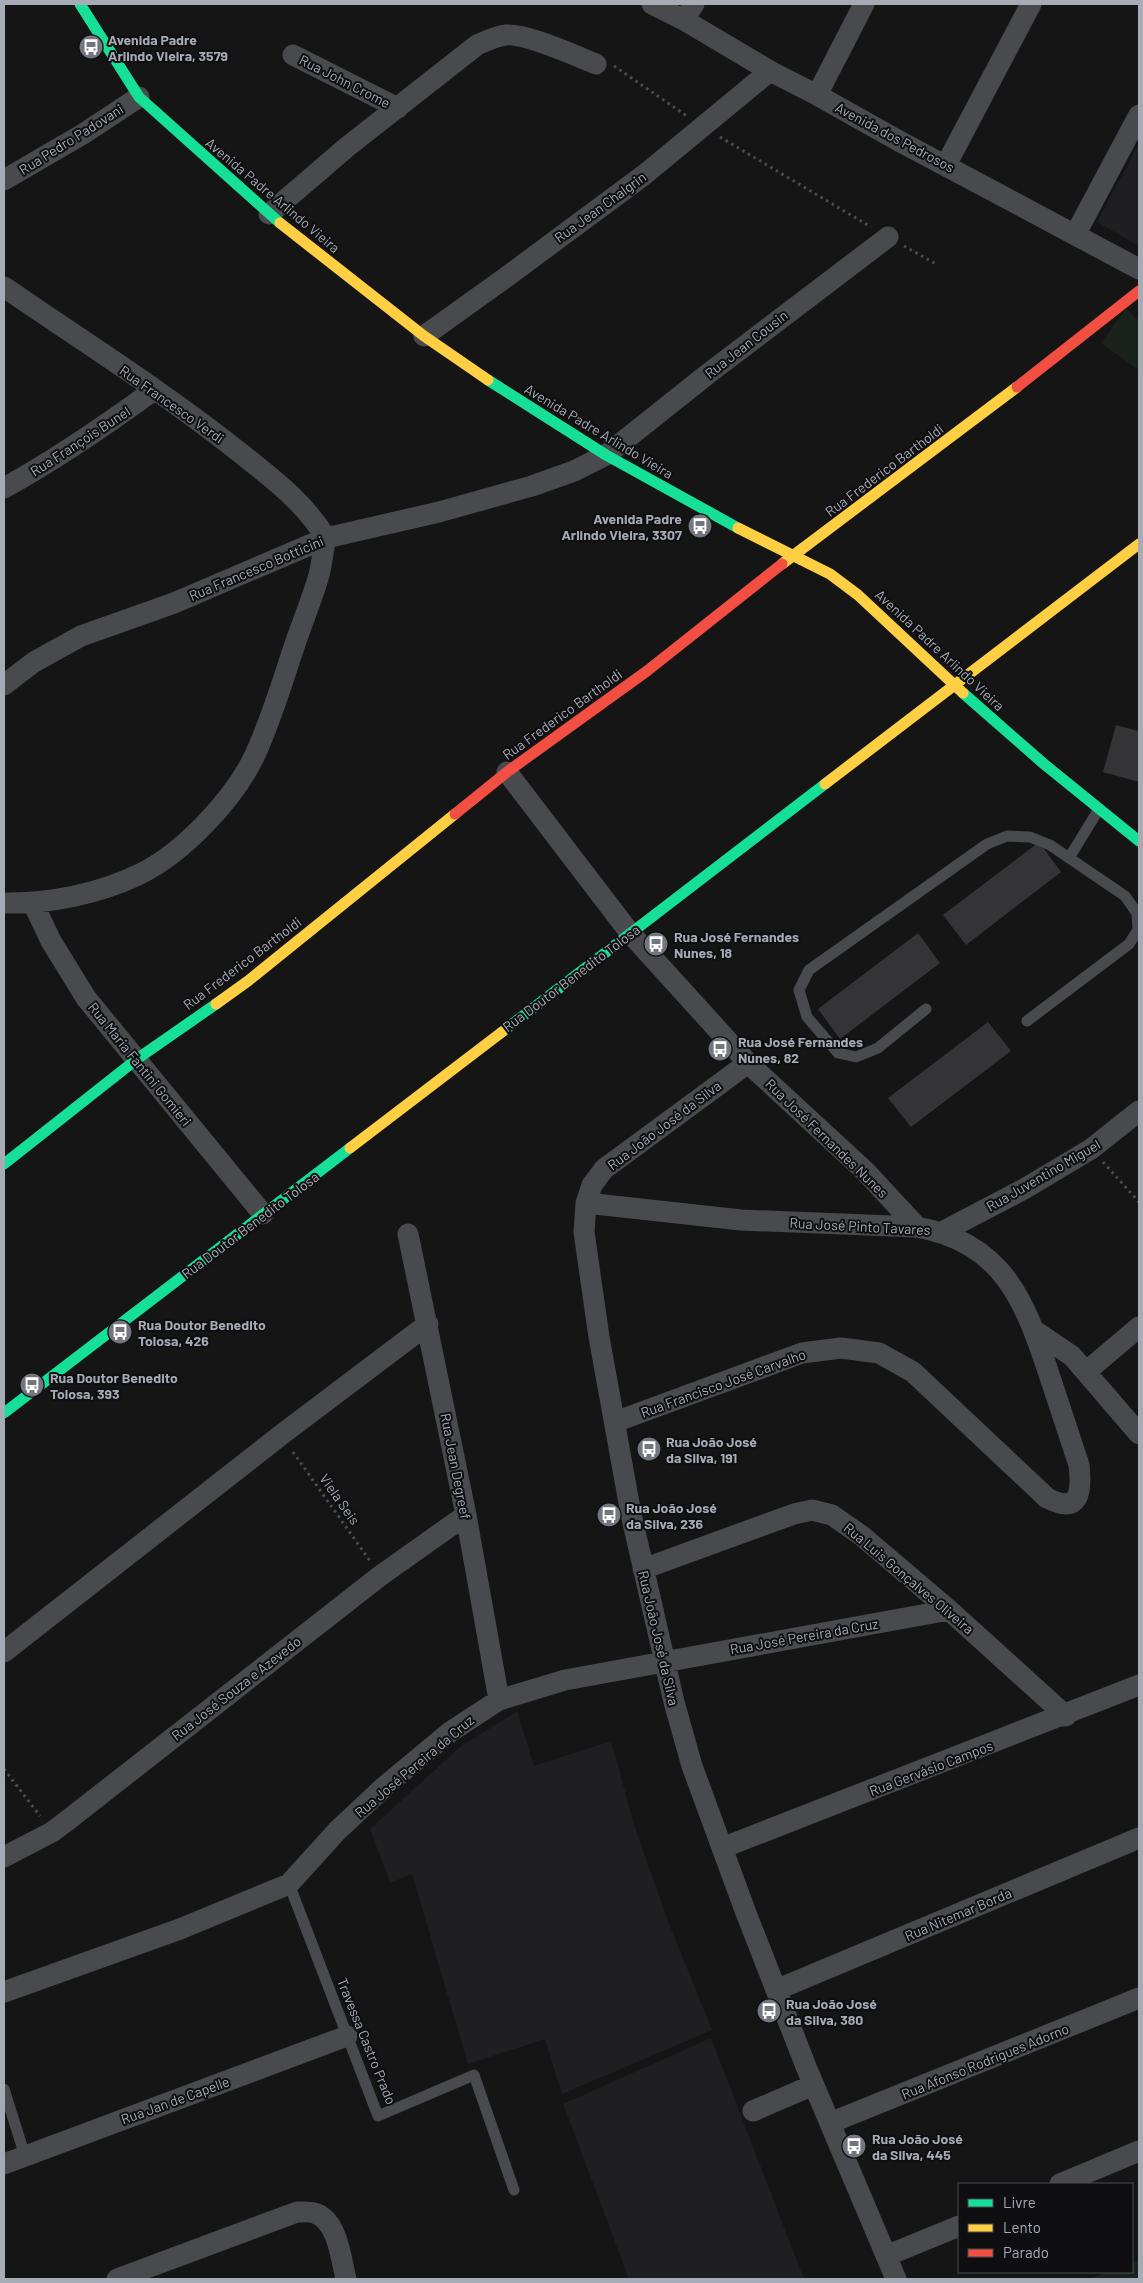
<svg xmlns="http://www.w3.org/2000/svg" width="1143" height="2283" font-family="Barlow,sans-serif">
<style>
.built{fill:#1f1f21}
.green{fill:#1b221c}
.building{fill:#343436}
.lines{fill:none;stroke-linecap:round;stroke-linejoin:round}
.path{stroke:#4b4c50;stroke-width:3;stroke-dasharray:2.5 4;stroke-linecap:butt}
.lane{stroke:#494a4e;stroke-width:11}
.street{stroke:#494a4e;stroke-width:21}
.fast{stroke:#16e098;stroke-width:11}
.slow{stroke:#ffcf43;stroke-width:11}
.jam{stroke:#f24e42;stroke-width:11}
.labels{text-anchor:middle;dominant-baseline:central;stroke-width:4;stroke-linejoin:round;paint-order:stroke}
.poi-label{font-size:14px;font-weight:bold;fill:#a6abb6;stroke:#0f0f11;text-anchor:start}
.street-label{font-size:14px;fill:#a6abb6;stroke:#0f0f11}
</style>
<rect width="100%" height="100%" fill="#151515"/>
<!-- built -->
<path class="built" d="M1139,144V246L1097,222Z
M517,1711L534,1766L611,1741L636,1831L670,1926L712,2030L562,2094L545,2039L468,2064L412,1874L390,1883L370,1829L460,1747Z
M711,2038L804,2279H629L563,2104Z"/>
<!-- green -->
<path class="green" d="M1126,308L1139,321V370L1101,343Z
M1139,2260V2279H1089L1109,2272H1132V2263Z"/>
<!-- building -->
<path class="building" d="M1116,725L1139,731V782L1103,772Z
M1039,842L1061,872L966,945L943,915Z
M918,933L940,963L840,1039L818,1009Z
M988,1022L1011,1051L911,1127L888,1098Z"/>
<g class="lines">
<!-- path -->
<path class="path" d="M614,66L687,116
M720,137L871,227
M904,246L936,264
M1103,1162L1139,1202
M293,1452L370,1561
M4,1769L40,1816"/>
<!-- lane -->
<path class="lane" d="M1069,858L1099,809
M926,1009L878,1048L856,1057L838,1053L807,1017L799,990L809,970L987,844L1007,836L1030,837L1050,845L1125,896L1137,913L1138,930L1129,944L1027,1021
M289,1884L378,2116L474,2075L514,2190
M4,2089L25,2156"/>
<!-- street -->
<path class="street" d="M652,4L684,20L770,71L817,95L899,141L1139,269
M684,20L694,4
M293,55L398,108
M817,95L864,4
M946,165L1031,4
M4,180L83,134L139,97
M269,214L347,147L477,45C486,41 496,36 506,35C526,33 576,56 596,64
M1075,235L1139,115
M4,287C84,342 167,394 243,455C274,480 305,503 326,538C323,550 322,563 319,575C312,600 301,625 293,650C281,686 270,723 254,757C233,800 183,853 140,874C99,894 48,904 4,903
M424,336L505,278L644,175L770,71
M4,488C57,459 106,425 154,390
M4,685L34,662L81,636L174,603L326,538L439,512L532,486L574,471L606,455L709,373L888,237
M507,772L630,933L748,1063L865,1171L917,1227
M33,903L51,941L86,998L263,1214
M748,1063L604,1169L592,1185L586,1203L584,1232L599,1337L631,1514L674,1702L692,1766L746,1913L807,2069L896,2279
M586,1203L741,1220L917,1227C1003,1243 1024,1299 1049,1374C1059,1404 1069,1435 1079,1465C1082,1492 1080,1515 1047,1498L913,1372L879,1353L841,1348L802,1353L615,1422
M942,1232L1024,1189L1091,1149L1139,1111
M408,1234L466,1515L499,1700
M1035,1331L1072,1356L1139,1434
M1087,1371L1139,1327
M643,1569L794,1514L812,1510L832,1515L862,1536L949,1610L1066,1716
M4,1652L281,1435L428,1324
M722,1848L1139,1685
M4,1857L52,1832L68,1820L380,1576L466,1515
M776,1990L1139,1838
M4,1992L180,1929L289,1884L337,1831L385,1786L450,1732L499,1700L565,1680L949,1610
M753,2111L813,2085
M830,2123L1139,1998
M4,2164L347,2036
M1060,2184L1139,2151
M886,2256L959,2226
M117,2279L297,2212C303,2212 311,2211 317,2214C338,2223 341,2259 346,2279"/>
<!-- fast -->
<path class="fast" d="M80,4L139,97L280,223
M488,380L606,455L738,528
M963,693L1044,764L1139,841
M502,1032L825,784
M4,1164L137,1059L216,1004
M4,1413L350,1148"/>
<!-- slow -->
<path class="slow" d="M280,223L424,336L488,380
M738,528L830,574L858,595L963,693
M782,564L1017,387
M825,784L1139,544
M216,1004L248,981L455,814
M350,1148L502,1032"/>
<!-- jam -->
<path class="jam" d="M1017,387L1139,291
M455,814L507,772L647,671L782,564"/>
</g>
<!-- icons -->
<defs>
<symbol id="bus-disc" viewBox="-11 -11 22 22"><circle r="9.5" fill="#73767e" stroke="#0f0f11"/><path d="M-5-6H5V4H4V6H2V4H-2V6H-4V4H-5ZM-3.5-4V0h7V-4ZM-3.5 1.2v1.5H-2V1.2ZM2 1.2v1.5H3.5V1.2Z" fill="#fff"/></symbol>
</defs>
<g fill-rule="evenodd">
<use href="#bus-disc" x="77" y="33" width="28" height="28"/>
<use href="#bus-disc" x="686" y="512" width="28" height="28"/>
<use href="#bus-disc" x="642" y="930" width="28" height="28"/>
<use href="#bus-disc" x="706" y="1035" width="28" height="28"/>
<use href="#bus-disc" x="106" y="1318" width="28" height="28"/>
<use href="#bus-disc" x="18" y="1371" width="28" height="28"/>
<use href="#bus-disc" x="635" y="1435" width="28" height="28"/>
<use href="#bus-disc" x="595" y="1501" width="28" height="28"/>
<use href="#bus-disc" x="755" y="1997" width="28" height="28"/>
<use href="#bus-disc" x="840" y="2132" width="28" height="28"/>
</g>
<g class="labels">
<!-- poi labels -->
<g class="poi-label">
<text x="108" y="39">Avenida Padre<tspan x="108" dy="16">Arlindo Vieira, 3579</tspan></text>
<text x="682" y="518" text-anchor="end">Avenida Padre<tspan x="682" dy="16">Arlindo Vieira, 3307</tspan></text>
<text x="674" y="936">Rua José Fernandes<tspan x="674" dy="16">Nunes, 18</tspan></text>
<text x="738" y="1041">Rua José Fernandes<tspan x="738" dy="16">Nunes, 82</tspan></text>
<text x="138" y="1324">Rua Doutor Benedito<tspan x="138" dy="16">Tolosa, 426</tspan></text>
<text x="50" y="1377">Rua Doutor Benedito<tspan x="50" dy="16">Tolosa, 393</tspan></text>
<text x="666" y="1441">Rua João José<tspan x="666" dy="16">da Silva, 191</tspan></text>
<text x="626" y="1507">Rua João José<tspan x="626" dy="16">da Silva, 236</tspan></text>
<text x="786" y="2003">Rua João José<tspan x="786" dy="16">da Silva, 380</tspan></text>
<text x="872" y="2138">Rua João José<tspan x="872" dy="16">da Silva, 445</tspan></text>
</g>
<!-- street labels -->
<g class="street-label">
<text transform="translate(345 81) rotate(27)">Rua John Crome</text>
<text transform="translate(895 137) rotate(28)">Avenida dos Pedrosos</text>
<text transform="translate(71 139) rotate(-32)">Rua Pedro Padovani</text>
<text transform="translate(273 195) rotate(40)">Avenida Padre Arlindo Vieira</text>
<text transform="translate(600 207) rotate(-36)">Rua Jean Chalgrin</text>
<text transform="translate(746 344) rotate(-38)">Rua Jean Cousin</text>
<text transform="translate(172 404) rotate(35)">Rua Francesco Verdi</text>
<text transform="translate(599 431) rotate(31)">Avenida Padre Arlindo Vieira</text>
<text transform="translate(80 441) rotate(-33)">Rua François Bunel</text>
<text transform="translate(884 470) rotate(-37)">Rua Frederico Bartholdi</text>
<text transform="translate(256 568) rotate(-23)">Rua Francesco Botticini</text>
<text transform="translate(940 650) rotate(43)">Avenida Padre Arlindo Vieira</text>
<text transform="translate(562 714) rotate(-36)">Rua Frederico Bartholdi</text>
<text transform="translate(242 963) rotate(-37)">Rua Frederico Bartholdi</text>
<text transform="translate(571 978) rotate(-37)">Rua Doutor Benedito Tolosa</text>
<text transform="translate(140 1064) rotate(51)">Rua Maria Fantini Gomieri</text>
<text transform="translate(664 1125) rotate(-37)">Rua João José da Silva</text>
<text transform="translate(827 1138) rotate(44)">Rua José Fernandes Nunes</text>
<text transform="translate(1043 1175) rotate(-30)">Rua Juventino Miguel</text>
<text transform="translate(250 1225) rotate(-37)">Rua Doutor Benedito Tolosa</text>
<text transform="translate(860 1226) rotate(3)">Rua José Pinto Tavares</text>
<text transform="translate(723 1383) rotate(-20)">Rua Francisco José Carvalho</text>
<text transform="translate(456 1466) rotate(79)">Rua Jean Degreef</text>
<text transform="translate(340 1499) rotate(55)">Viela Seis</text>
<text transform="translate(909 1578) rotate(40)">Rua Luis Gonçalves Oliveira</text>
<text transform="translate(804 1636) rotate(-10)">Rua José Pereira da Cruz</text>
<text transform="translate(659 1638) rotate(77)">Rua João José da Silva</text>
<text transform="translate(236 1688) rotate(-38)">Rua José Souza e Azevedo</text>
<text transform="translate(414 1766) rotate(-40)">Rua José Pereira da Cruz</text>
<text transform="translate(931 1768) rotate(-21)">Rua Gervásio Campos</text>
<text transform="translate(958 1914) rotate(-23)">Rua Nitemar Borda</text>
<text transform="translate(367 2041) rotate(68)">Travessa Castro Prado</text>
<text transform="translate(985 2061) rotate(-22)">Rua Afonso Rodrigues Adorno</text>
<text transform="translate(175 2100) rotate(-20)">Rua Jan de Capelle</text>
</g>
</g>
<!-- border -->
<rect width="1143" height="2283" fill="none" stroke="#a6abb6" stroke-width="10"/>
<!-- legend -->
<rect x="958" y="2183" width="175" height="90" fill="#0f0f11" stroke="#4b4d53"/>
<rect x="968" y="2199" width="25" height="8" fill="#16e098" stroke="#4b4d53"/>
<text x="1003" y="2208" font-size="15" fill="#a6abb6">Livre</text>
<rect x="968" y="2224" width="25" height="8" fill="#ffcf43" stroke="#4b4d53"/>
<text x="1003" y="2233" font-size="15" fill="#a6abb6">Lento</text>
<rect x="968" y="2249" width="25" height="8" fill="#f24e42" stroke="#4b4d53"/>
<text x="1003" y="2258" font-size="15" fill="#a6abb6">Parado</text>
</svg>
